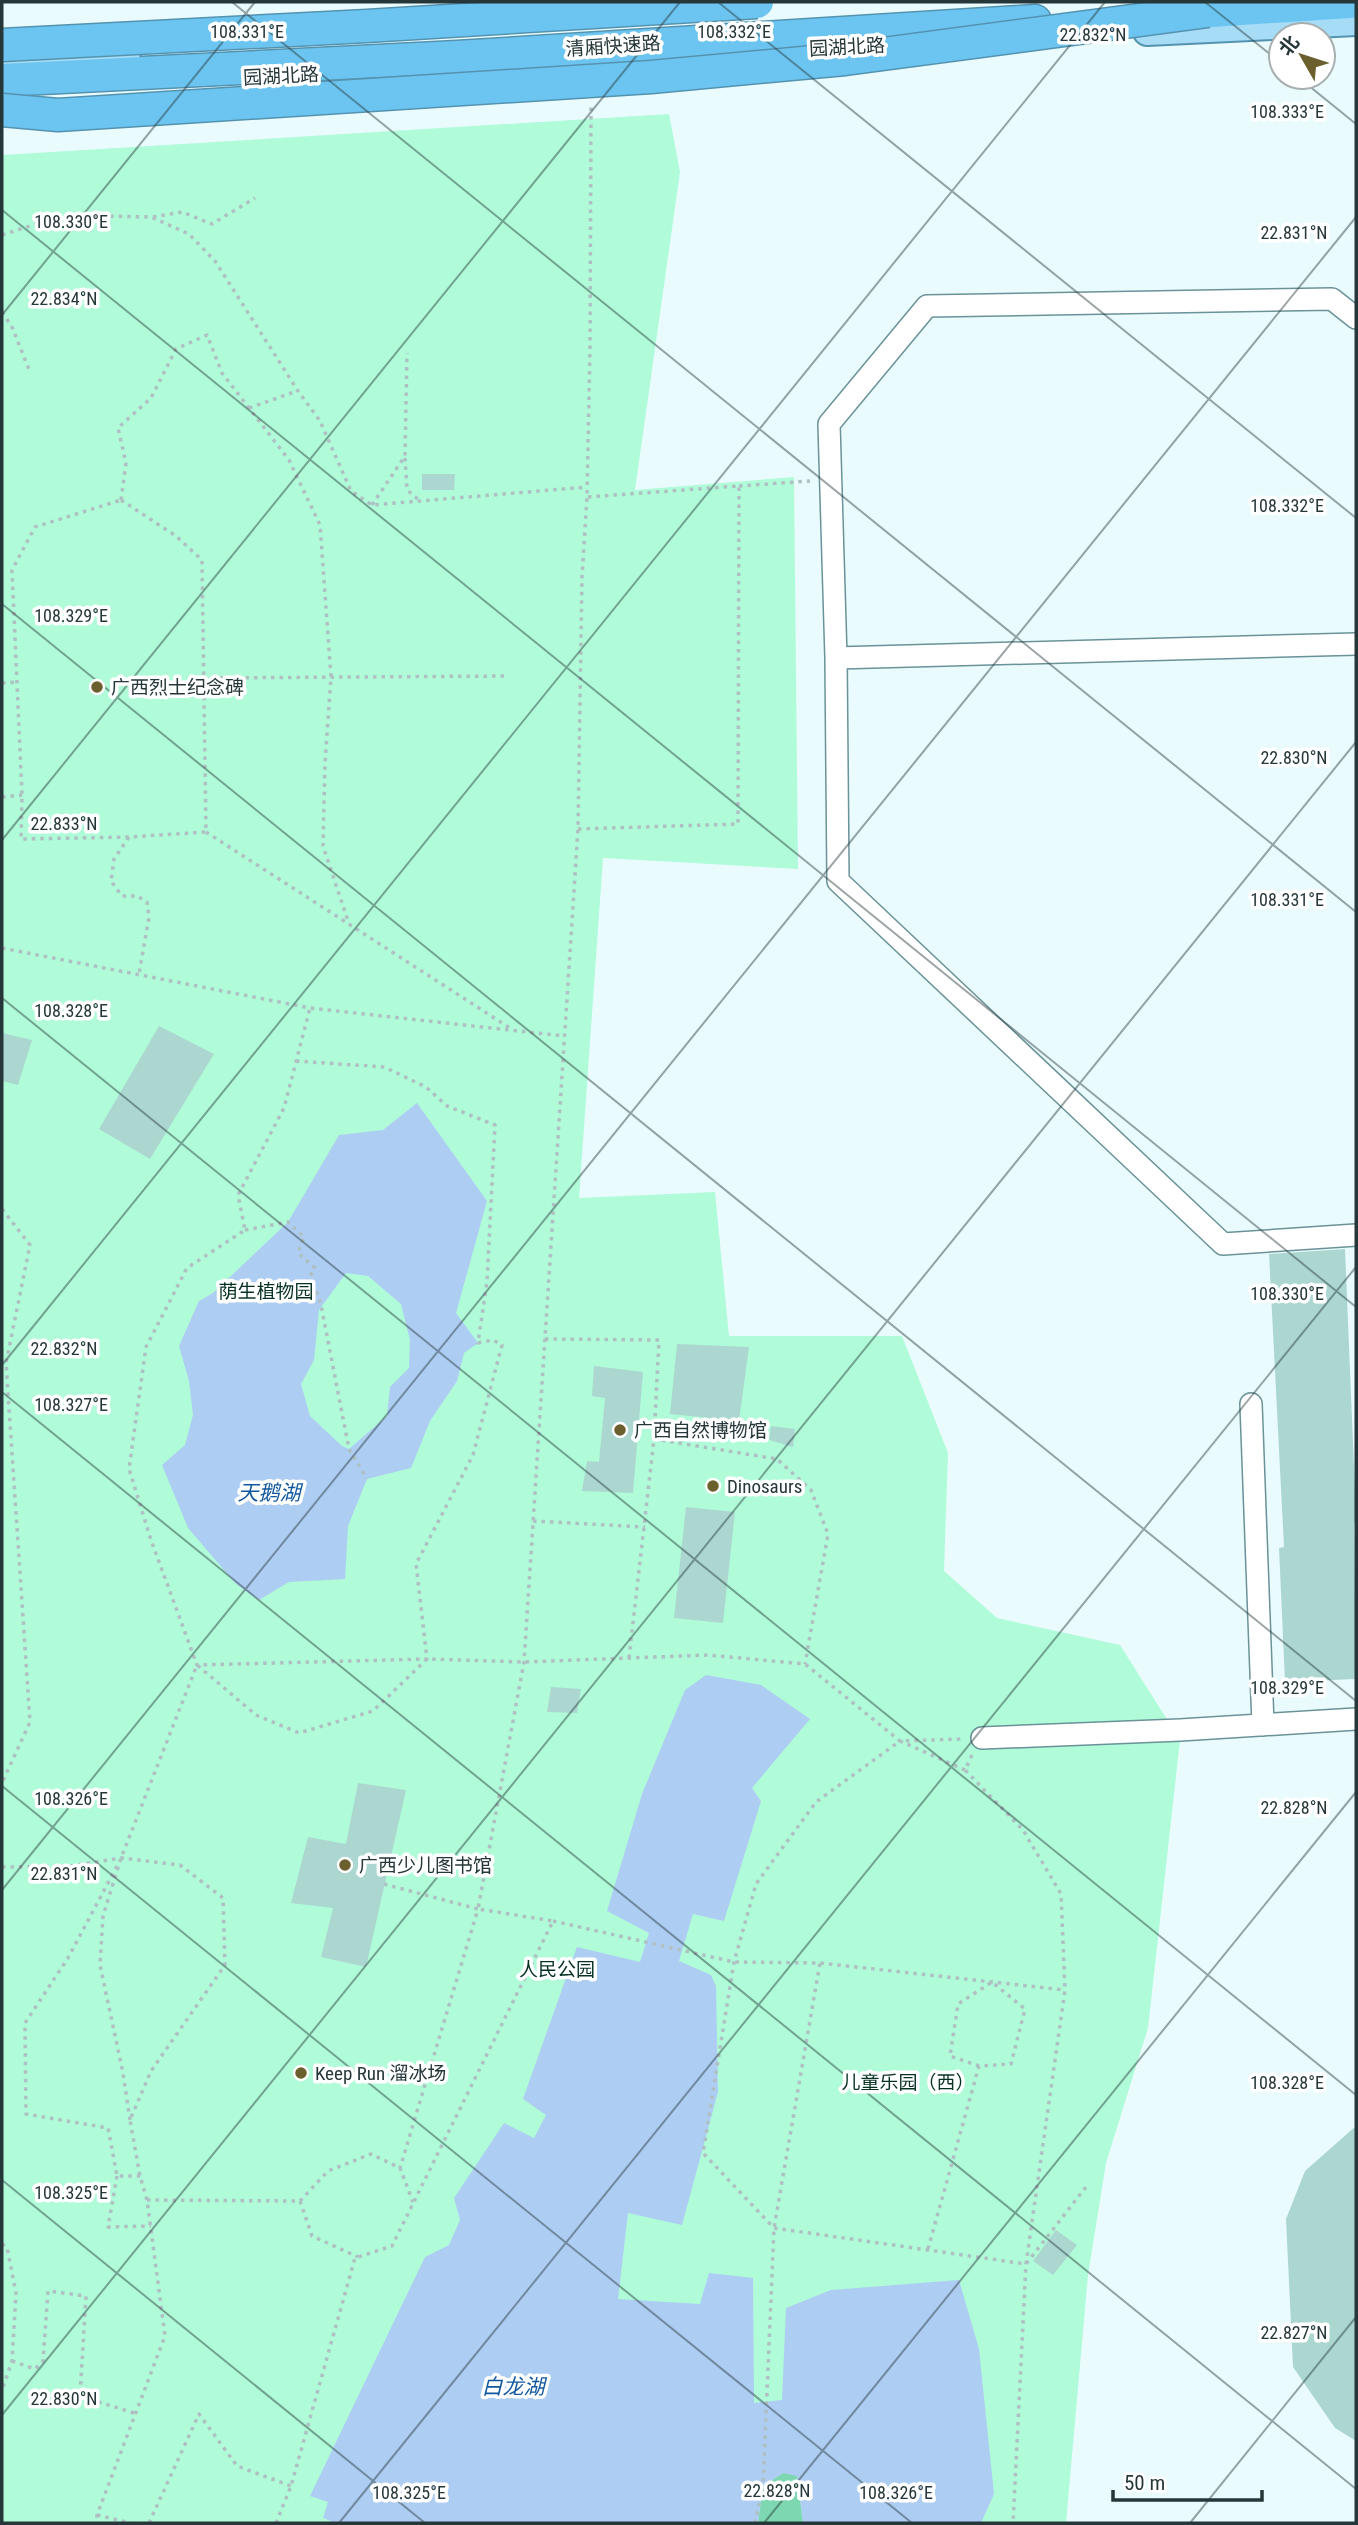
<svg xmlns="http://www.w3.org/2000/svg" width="1358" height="2525" font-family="'Roboto Condensed','Noto Sans SC',sans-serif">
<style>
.green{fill:#b0fbd8}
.forest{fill:#7dd7b0}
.water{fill:#aecdf3;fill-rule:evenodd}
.building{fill:#acd7d1}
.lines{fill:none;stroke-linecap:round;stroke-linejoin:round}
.minor-casing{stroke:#6a9299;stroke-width:24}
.major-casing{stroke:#5493b0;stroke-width:30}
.highway-casing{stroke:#5493b0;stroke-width:35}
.path{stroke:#afc0c3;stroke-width:3.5;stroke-dasharray:3.5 5;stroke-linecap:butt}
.minor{stroke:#fff;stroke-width:21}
.major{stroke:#a7dcf6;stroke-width:26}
.highway{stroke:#6cc5f0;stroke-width:32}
.highway-bridge-casing{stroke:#5493b0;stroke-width:35;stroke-linecap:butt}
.highway-bridge{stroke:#6cc5f0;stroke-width:32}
.ticks{fill:none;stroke:#26373a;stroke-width:2;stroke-opacity:0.45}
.poi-dot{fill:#6b602d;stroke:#fff;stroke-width:2.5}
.labels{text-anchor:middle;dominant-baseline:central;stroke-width:7;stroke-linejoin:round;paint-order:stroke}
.street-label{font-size:19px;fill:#26373a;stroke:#fff}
.poi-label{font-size:19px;fill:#26373a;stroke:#fff;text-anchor:start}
.park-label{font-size:19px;fill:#073222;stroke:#fff}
.water-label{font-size:21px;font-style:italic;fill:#1158a0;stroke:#fff}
.ticks-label{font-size:18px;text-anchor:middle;fill:#26373a;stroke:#fff;stroke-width:7;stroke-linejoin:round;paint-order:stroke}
</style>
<rect width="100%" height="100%" fill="#eafbfe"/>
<!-- green -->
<path class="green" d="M669,114L680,172L635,490L794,477L798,869L603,858L579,1198L715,1192L729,1336H902L948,1453L944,1571L997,1618L1120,1645L1180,1740L1148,2028L1106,2163L1088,2275L1066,2523H2V155Z"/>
<!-- forest -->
<path class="forest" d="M783,2473L797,2475L803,2523H758L763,2486Z"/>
<!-- water -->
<path class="water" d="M417,1103L487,1201L456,1313L478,1343L464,1353L457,1381L430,1421L411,1468L367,1479L348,1526L345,1579L289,1582L259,1600L236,1584L188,1528L162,1465L185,1445L193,1415L189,1381L179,1346L199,1301L213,1293L288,1222L339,1135L383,1130ZM346,1273L368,1276L401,1304L410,1340L409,1368L390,1387L387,1416L349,1449L342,1446L310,1416L301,1384L314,1360L319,1310Z
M706,1675L761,1685L810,1719L752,1788L761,1801L724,1921L693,1914L679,1961L711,1975L716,1986L718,2092L682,2225L628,2213L618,2299L700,2304L709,2273L753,2278L754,2403L782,2400L786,2308L831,2290L959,2280L979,2349L994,2494L981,2523H803L797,2476L783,2473L763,2486L758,2523H336L323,2518L328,2502L310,2496L425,2257L449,2245L460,2220L454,2198L504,2123L534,2138L546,2115L523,2099L577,1947L640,1962L649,1933L607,1911L642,1794L685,1690Z"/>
<!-- building -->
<path class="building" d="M422,474H455L454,490H422Z
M159,1026L214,1054L150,1159L99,1129Z
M2,1033L32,1040L18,1085L2,1081Z
M1345,1249L1356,1515V1523H1354L1356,1679L1285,1682L1279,1548L1284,1547L1269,1254Z
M677,1344L749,1347L739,1421L670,1414Z
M594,1366L643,1372L633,1493L582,1491L587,1461L599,1462L605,1398L592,1396Z
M771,1426L795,1429L793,1447L769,1440Z
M686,1507L735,1512L723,1623L674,1618Z
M551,1687L581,1689L577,1713L547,1712Z
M358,1783L406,1790L366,1967L321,1957L333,1908L291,1903L308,1837L346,1844Z
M1356,2126V2441L1335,2428L1293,2367L1286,2219L1305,2171Z
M1056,2230L1077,2245L1053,2275L1033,2261Z"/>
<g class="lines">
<defs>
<path id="minor" d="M1356,644L836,658L838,881L1223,1244L1356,1235
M836,658L829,424L927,306L1332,299L1356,318
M1251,1404L1263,1725
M982,1738L1180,1730L1356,1719"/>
<path id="major" d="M1147,32L1356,22
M2,64L127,53"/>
<path id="highway" d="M1181,13L1350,2
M2,80L457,57L1035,21"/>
</defs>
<!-- minor casing -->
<use href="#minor" class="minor-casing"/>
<!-- major casing -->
<use href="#major" class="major-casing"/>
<!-- highway casing -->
<use href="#highway" class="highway-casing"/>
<!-- path -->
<path class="path" d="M153,217L182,212L212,224L255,198
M2,235L39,223L101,216L151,217L189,234L215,261L298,391L320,421L351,491L372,505L587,487
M2,312L12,327L30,372
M249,408L297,391
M405,458L407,490L420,501
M739,486L810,481
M121,500L176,536L202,560L206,832L129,837L21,839L22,795L12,570L35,527Z
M121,500L126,463L118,428L151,398L176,349L207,335L222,373L289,460L320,525L331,677L325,763L323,846L349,924
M372,505L405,456L407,353
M203,678L506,676
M2,683L18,682
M2,797L22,795
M578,829L738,824L739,486L587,497
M206,832L513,1030
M129,837L114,859L111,881L122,896H137L147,902L149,917L139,974
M2,948L310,1008L564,1036
M296,1061L384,1067L426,1087L447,1106L495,1125L487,1282L478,1343L493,1340L502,1345L473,1455L416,1564L427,1659L197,1665L151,1540L129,1469L146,1347L187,1268L245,1230L238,1195L284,1108L310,1008
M2,1209L30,1245L6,1363L30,1722L2,1783
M245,1230L288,1222L304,1237L298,1253L315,1268L306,1283L317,1293L321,1305L349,1449L367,1479
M545,1339L659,1340L654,1439L777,1459L811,1490L828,1534L805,1664
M533,1521L645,1527
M629,1658L654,1439
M972,1755L965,1770L1023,1830L1061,1894L1065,1990L1026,2264L1013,2523
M965,1770L900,1741L816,1802L756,1884L734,1962L703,2153L774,2228L1026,2264L1086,2187
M117,1866L68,1958L25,2023L26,2114L108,2128L117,2176H140
M2,1867L71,1866L121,1858L180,1865L223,1898L225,1965L151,2071L130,2120L140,2176L147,2200L165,2336L97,2515V2523
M384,1884L478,1909L400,2168
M553,1921L734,1962L820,1963L1065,1990
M130,2120L123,2073L100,1965L103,1916L121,1858L197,1665L256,1715L299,1733L373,1711L427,1659L524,1662L708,1655L805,1664L900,1741L962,1739
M117,2176L108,2227L151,2226
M147,2200L300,2201L328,2171L371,2154L400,2168L413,2202
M300,2201L312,2236L358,2257
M2,2244L7,2247L16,2293L12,2361L2,2390
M928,2249L979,2066L1011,2064L1025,2009L992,1982L958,2004L950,2056L979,2066
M12,2361L35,2369L43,2361L48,2291L86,2296L80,2396L134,2413
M97,2515L131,2523
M149,2523L199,2414L237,2466L291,2486
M276,2523L291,2486L355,2258L392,2246L553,1921L478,1909L524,1662L578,829L582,577L587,497L590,347L591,104
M755,2523L763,2486L774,2228L820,1963"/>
<!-- minor -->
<use href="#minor" class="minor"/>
<!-- major -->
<use href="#major" class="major"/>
<!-- highway -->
<use href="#highway" class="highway"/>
<defs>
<path id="highway-bridge" d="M2,45L367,26L757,2
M2,110L58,115L651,77L845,59L1208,11"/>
</defs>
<!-- highway-bridge casing -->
<use href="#highway-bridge" class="highway-bridge-casing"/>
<!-- highway-bridge -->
<use href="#highway-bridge" class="highway-bridge"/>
</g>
<!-- ticks -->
<path class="ticks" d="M232,2L1356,912M718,2L1356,518M1205,2L1281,63M1298,77L1356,124M2,210L1356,1307M2,315L255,2M2,604L1356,1701M2,840L680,2M2,998L1356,2095M2,1365L1105,2M2,1392L1356,2489M2,1786L912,2523M2,1890L1356,217M2,2180L425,2523M2,2415L1356,742M339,2523L1356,1267M764,2523L1356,1792M1190,2523L1356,2317"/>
<!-- markers -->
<g class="poi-dot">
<circle cx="97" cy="687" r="7"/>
<circle cx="620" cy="1430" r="7"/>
<circle cx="713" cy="1486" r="7"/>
<circle cx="345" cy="1865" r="7"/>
<circle cx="301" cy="2073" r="7"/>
</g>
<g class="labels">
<!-- street labels -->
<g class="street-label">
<text transform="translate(613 46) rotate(-4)">清厢快速路</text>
<text transform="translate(847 47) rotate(-3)">园湖北路</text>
<text transform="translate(281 76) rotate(-3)">园湖北路</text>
</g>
<!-- poi labels -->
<g class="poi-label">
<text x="111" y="687">广西烈士纪念碑</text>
<text x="634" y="1430">广西自然博物馆</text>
<text x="727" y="1486">Dinosaurs</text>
<text x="359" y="1865">广西少儿图书馆</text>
<text x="315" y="2073">Keep Run 溜冰场</text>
</g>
<!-- park labels -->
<g class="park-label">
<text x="266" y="1291">荫生植物园</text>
<text x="557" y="1969">人民公园</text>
<text x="908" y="2082">儿童乐园（西）</text>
</g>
<!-- water labels -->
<g class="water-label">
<text x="269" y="1493">天鹅湖</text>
<text x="513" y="2387">白龙湖</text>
</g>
</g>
<g class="ticks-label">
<text x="247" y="38">108.331°E</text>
<text x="734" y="38">108.332°E</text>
<text x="1093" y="41">22.832°N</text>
<text x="1287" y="118">108.333°E</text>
<text x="71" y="228">108.330°E</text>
<text x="1294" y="239">22.831°N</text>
<text x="64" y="305">22.834°N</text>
<text x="1287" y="512">108.332°E</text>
<text x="71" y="622">108.329°E</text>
<text x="1294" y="764">22.830°N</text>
<text x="64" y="830">22.833°N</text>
<text x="1287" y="906">108.331°E</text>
<text x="71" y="1017">108.328°E</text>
<text x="1287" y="1300">108.330°E</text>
<text x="64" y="1355">22.832°N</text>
<text x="71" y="1411">108.327°E</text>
<text x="1287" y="1694">108.329°E</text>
<text x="71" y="1805">108.326°E</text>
<text x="1294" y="1814">22.828°N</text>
<text x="64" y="1880">22.831°N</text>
<text x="1287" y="2089">108.328°E</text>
<text x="71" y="2199">108.325°E</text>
<text x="1294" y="2339">22.827°N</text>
<text x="64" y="2405">22.830°N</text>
<text x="777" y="2497">22.828°N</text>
<text x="409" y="2499">108.325°E</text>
<text x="896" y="2499">108.326°E</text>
</g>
<!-- border -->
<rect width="1358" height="2525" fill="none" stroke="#26373a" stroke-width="7"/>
<!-- north arrow -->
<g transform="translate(1302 56) rotate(309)"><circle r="33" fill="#ffffff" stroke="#a8afb0" stroke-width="2"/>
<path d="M0-5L12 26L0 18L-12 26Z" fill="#6b602d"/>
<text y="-10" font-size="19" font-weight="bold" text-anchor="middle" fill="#26373a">北</text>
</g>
<!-- scale -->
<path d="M1113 2490v10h149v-10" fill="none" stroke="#26373a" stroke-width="3.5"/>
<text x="1124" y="2490" font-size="21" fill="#26373a" stroke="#ffffff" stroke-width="5" paint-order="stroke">50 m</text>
</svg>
